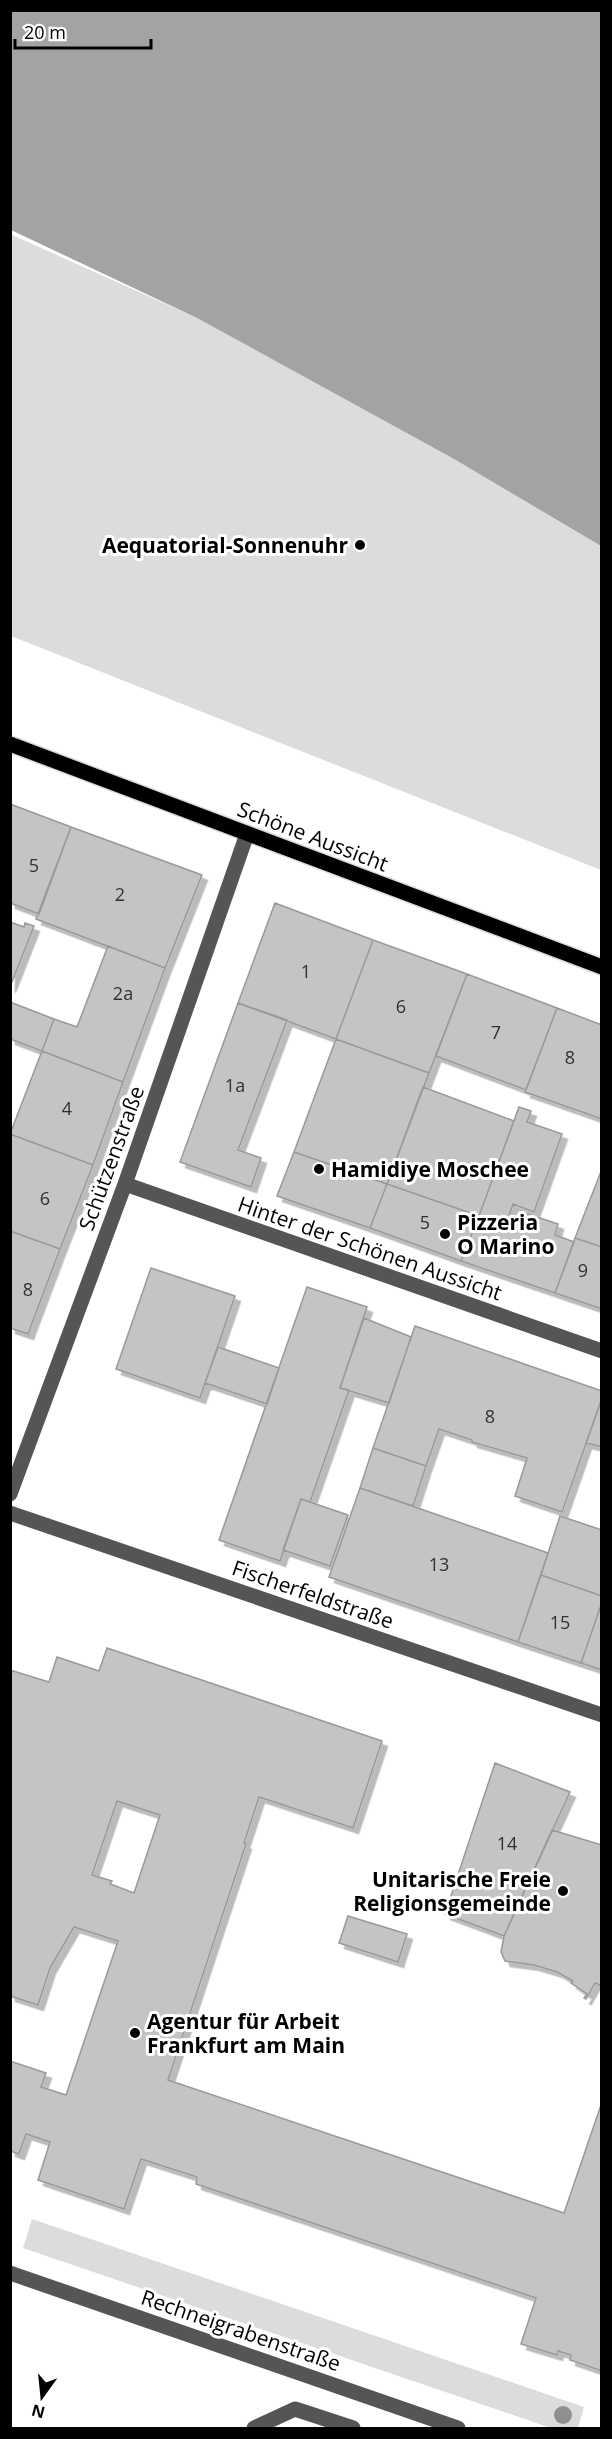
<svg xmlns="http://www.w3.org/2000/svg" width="612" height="2439" font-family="'Open Sans',sans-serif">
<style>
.green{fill:#dcdcdc}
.water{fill:#a3a3a3}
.building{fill:#c4c4c4;stroke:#999;stroke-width:1.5;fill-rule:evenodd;filter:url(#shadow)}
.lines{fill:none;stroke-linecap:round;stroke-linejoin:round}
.major-casing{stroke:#dbdbdb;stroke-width:18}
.minor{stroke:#555;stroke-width:15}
.major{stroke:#000;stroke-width:15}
.tree{fill:#8f8f8f}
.poi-dot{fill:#000;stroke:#fff;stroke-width:2}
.labels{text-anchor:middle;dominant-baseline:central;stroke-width:6;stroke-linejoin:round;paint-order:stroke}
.number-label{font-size:18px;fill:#313131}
.poi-label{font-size:21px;font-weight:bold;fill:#000;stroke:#fff;text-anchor:start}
.street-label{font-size:21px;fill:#000;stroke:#fff}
</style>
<defs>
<filter id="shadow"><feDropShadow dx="5.5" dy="5.5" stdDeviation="0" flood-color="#0004"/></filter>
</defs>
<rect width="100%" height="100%" fill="#fff"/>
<!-- green -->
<path class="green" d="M10,234L197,318L454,459L601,546V870L11,636Z
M32,2219L584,2407L578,2428H551L23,2248Z"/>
<!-- water -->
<path class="water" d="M10,11H601V546L454,459L197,318L11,230Z"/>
<!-- building -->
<path class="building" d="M10,804L71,827L39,914L10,903Z
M71,827L202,875L165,968L36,919Z
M275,903L373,940L336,1039L238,1003Z
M10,922L24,927L25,923L34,926L10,987Z
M373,940L467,974L429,1073L336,1039Z
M108,946L165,968L123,1082L42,1051L54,1019L77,1027Z
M467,974L557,1008L526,1090L436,1056Z
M10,1002L54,1019L42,1051L10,1039Z
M238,1003L287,1020L238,1150L261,1158L251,1187L180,1162Z
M557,1008L602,1025V1119L525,1092Z
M336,1039L429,1073L387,1184L294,1152Z
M42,1051L123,1082L93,1165L10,1134Z
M423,1087L514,1121L479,1216L387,1184Z
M519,1107L531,1111L527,1122L562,1134L534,1212L513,1204L506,1225L479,1216Z
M10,1134L93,1165L60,1249L10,1231Z
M294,1152L387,1184L370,1228L277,1196Z
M602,1169V1247L575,1238Z
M387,1184L479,1216L461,1261L370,1228Z
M522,1212L558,1224L555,1235L574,1242L555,1293L461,1261L479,1216L516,1228Z
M10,1231L60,1249L28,1334L10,1328Z
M575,1238L602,1247V1309L555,1293Z
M151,1268L235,1296L200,1398L116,1369Z
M307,1287L367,1307L340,1388L349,1390L310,1502L301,1499L280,1561L219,1540Z
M364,1318L411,1337L389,1403L340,1388Z
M415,1326L602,1391V1398L562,1512L515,1496L527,1458L472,1442V1440L439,1429L426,1466L373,1448Z
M218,1347L279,1368L267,1404L205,1383Z
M602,1398V1447L586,1443Z
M373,1448L426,1466L413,1506L360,1488Z
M360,1488L548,1553L518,1642L329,1577Z
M301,1499L348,1515L330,1566L283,1550Z
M560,1516L602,1530V1596L541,1575Z
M541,1575L602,1596V1602L581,1663L518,1642Z
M602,1602V1670L581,1663Z
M107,1648L382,1741L353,1828L259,1797L244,1843L246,1844L168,2080L564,2213L602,2102V2371L570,2360L571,2355L558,2351L557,2355L521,2344L536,2298L196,2184L197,2177L141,2159L124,2209L38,2180L50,2142L26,2134L19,2154L10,2151V2061L46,2073L41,2087L66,2095L118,1941L74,1927L50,1968L38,2005L10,1996V1670L49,1682L57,1657L99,1671ZM117,1801L160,1815L134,1893L110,1884L112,1881L92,1875Z
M495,1763L570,1792L504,1936L445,1914Z
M552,1830L602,1845V1986L595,1983L586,1999L584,1998L587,1994L571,1983L573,1981L557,1972L534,1965L505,1961L501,1952L504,1936Z
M348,1916L407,1934L398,1962L339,1943Z"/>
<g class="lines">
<defs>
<path id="major" d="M10,744L602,967"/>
</defs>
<!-- major casing -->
<use href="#major" class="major-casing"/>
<!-- minor -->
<path class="minor" d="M125,1184L602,1351
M10,1494L125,1184L247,834
M10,1513L602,1715
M10,2273L458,2428
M254,2428L295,2409L353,2428"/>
<!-- major -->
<use href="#major" class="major"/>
</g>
<!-- trees -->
<circle class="tree" cx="563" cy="2415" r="9"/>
<!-- markers -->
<g class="poi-dot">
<circle cx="360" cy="545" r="6"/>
<circle cx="319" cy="1169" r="6"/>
<circle cx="445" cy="1234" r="6"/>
<circle cx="563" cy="1891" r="6"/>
<circle cx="135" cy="2033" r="6"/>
</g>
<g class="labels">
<!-- number labels -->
<g class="number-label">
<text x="34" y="865">5</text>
<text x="120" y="894">2</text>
<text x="306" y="971">1</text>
<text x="123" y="993">2a</text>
<text x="401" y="1006">6</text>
<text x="496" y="1032">7</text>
<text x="570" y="1057">8</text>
<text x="235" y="1085">1a</text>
<text x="67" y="1108">4</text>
<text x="45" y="1198">6</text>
<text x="425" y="1222">5</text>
<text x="583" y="1270">9</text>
<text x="28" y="1289">8</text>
<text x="490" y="1416">8</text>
<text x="439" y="1564">13</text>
<text x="560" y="1622">15</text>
<text x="507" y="1843">14</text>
</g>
<!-- poi labels -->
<g class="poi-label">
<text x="348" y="545" text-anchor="end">Aequatorial-Sonnenuhr</text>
<text x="331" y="1169">Hamidiye Moschee</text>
<text x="457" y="1222">Pizzeria<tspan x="457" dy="24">O Marino</tspan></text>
<text x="551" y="1879" text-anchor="end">Unitarische Freie<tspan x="551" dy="24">Religionsgemeinde</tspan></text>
<text x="147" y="2021">Agentur für Arbeit<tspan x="147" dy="24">Frankfurt am Main</tspan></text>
</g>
<!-- street labels -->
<g class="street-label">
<text transform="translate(313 836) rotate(21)">Schöne Aussicht</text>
<text transform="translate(111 1158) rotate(-70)">Schützenstraße</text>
<text transform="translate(370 1248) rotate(19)">Hinter der Schönen Aussicht</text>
<text transform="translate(313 1594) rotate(19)">Fischerfeldstraße</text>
<text transform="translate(241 2330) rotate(19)">Rechneigrabenstraße</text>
</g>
</g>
<!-- border -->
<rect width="612" height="2439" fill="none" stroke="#000000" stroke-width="24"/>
<!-- north arrow -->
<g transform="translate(42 2397) rotate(195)" stroke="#ffffff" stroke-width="4.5" paint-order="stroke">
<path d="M0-4.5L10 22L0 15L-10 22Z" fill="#000000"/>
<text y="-9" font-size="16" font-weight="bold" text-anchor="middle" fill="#000000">N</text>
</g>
<!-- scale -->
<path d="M15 39v9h136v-9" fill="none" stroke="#000000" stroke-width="3"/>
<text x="24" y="39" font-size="18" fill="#000000" stroke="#ffffff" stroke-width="4.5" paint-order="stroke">20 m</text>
</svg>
